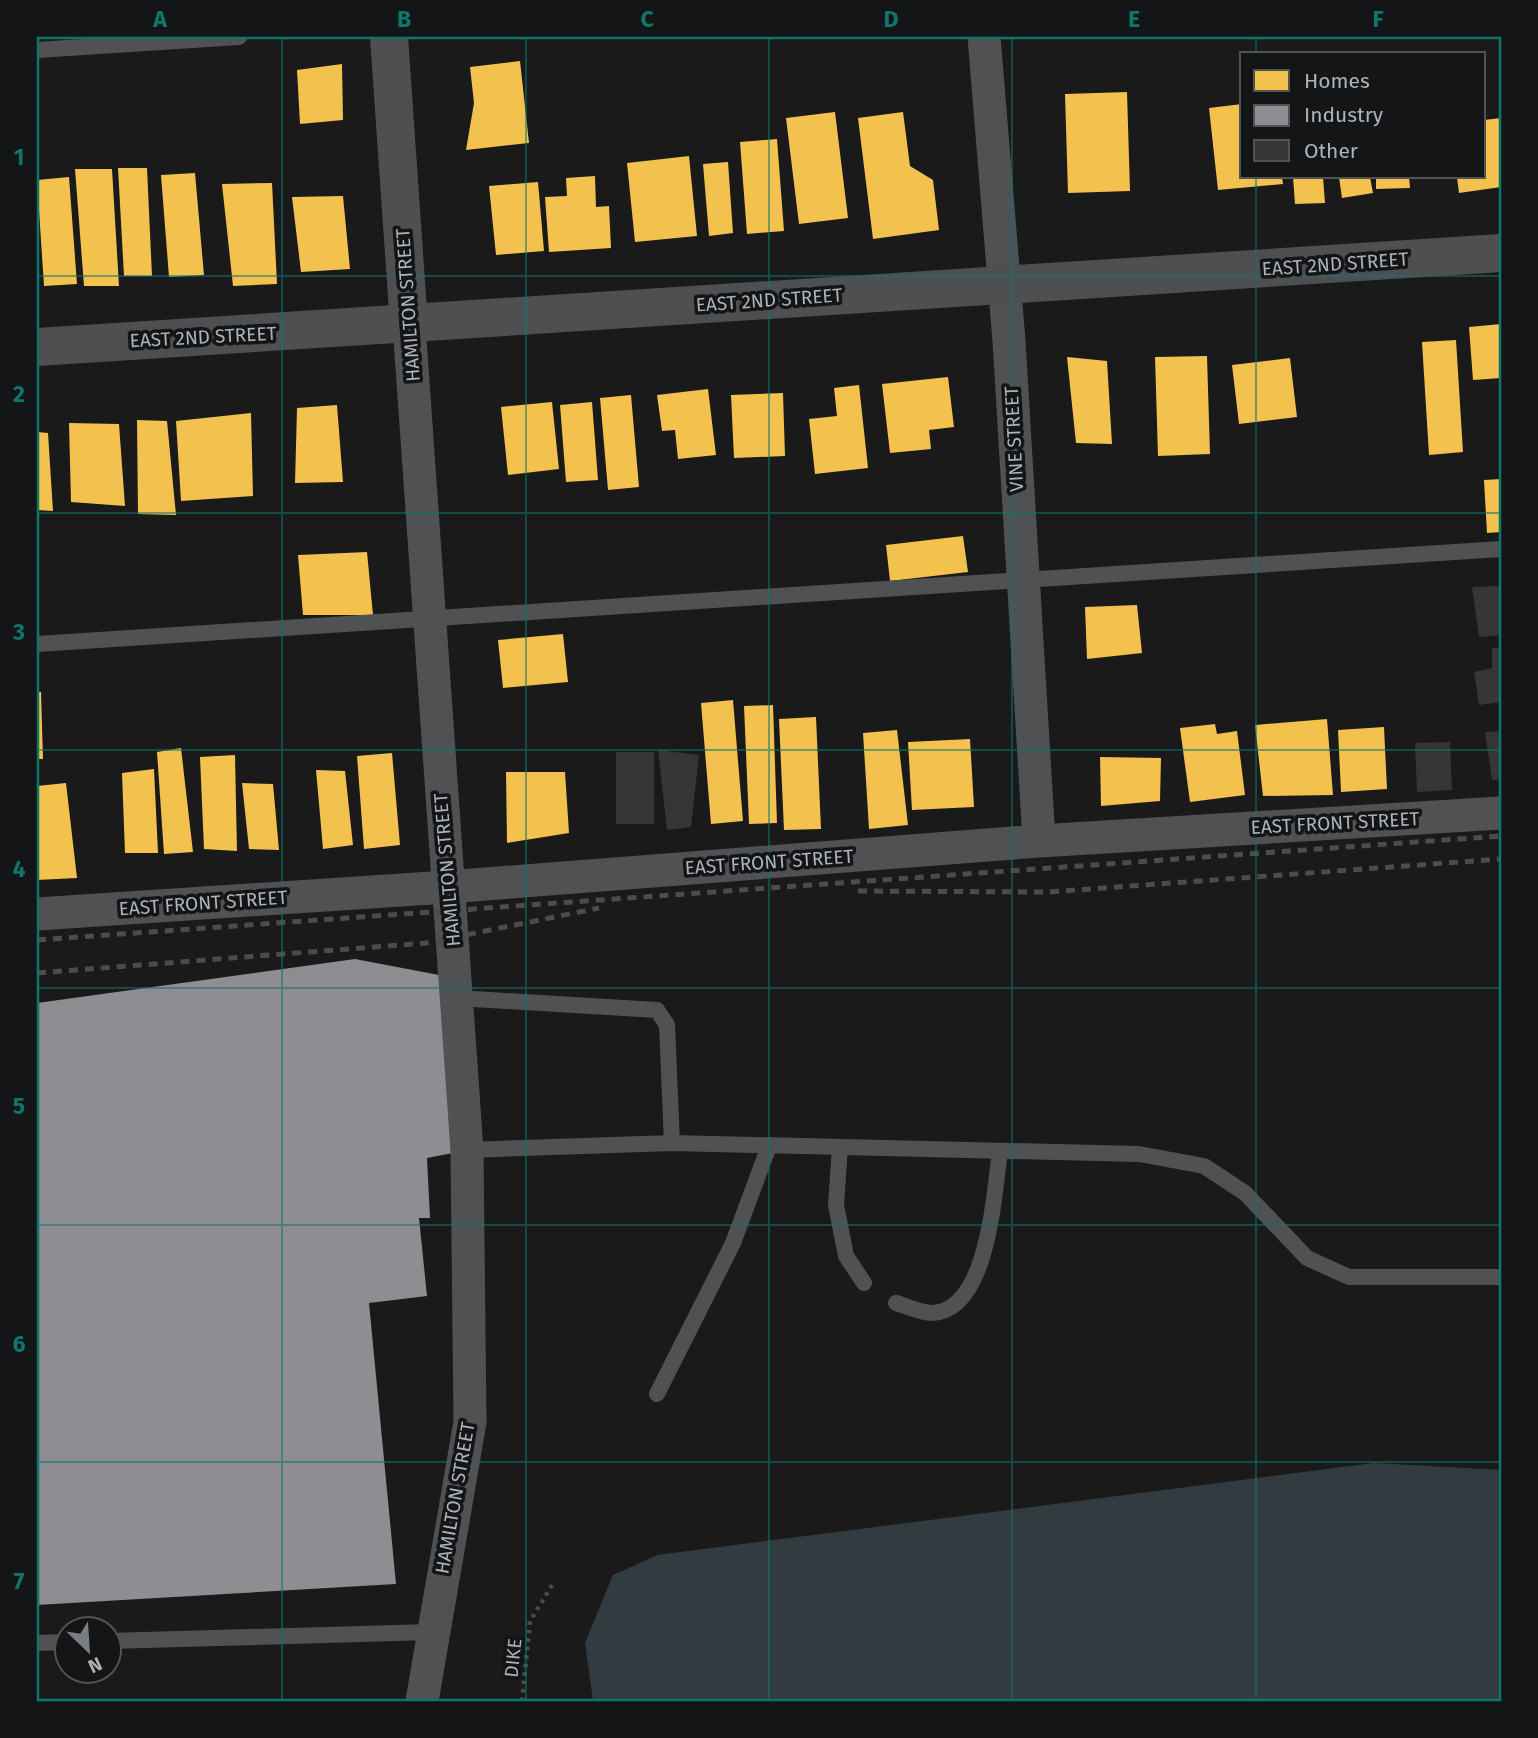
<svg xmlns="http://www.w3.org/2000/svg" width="1538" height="1738" font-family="'Fira Sans',sans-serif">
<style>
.water{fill:#323b3f}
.homes{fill:#f2c14e}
.industry{fill:#8d8d92}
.building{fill:#363637}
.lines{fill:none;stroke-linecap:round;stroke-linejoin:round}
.path{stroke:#4a4c4e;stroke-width:4.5;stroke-dasharray:3.5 5;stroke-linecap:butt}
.lane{stroke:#4f5153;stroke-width:16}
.street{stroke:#4f5153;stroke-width:33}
.secondary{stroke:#4e4f50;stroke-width:38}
.rail{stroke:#4b4c4e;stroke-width:5;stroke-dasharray:9 7;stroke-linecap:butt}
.grid{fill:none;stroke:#0f766e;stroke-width:2;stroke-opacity:0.55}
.labels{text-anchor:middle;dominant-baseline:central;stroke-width:7;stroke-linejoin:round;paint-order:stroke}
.street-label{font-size:19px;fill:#adb3b9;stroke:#141516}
.neatline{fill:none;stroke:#0f766e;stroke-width:2.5}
.grid-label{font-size:23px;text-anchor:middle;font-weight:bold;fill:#0f766e}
</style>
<rect width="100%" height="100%" fill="#1a1a1a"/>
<!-- water -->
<path class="water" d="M1374,1463L1501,1470V1701H593L585,1643L613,1575L657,1555Z"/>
<!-- homes -->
<path class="homes" d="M520,61L529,143L466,150L474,103L470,67Z
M342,64L343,120L300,124L297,70Z
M1127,92L1130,191L1068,193L1065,94Z
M1242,104V177H1282L1283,184L1218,190L1209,108Z
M835,112L848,218L799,224L786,118Z
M903,112L910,166L933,180L939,230L873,239L858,118Z
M1501,118V187L1459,193L1457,177H1484V120Z
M777,139L784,231L747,234L740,142Z
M689,156L697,236L635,242L627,163Z
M728,162L733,233L709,236L703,164Z
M118,168H147L152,276H124Z
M75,169H112L119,286H84Z
M195,173L204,275L169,277L161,175Z
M595,176L596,207L609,206L611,248L549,252L545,197L567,196L566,178Z
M69,177L77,284L44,286L37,180Z
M1293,177H1323L1325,203L1295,204Z
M1339,177H1370L1373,193L1342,198Z
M1376,177H1409L1410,188L1376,189Z
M538,182L544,251L496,255L489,186Z
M272,183L277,284L233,286L222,184Z
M343,196L350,269L301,272L292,197Z
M1501,324V378L1473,380L1469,327Z
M1456,340L1463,452L1429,455L1422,342Z
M1207,356L1210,454L1158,456L1155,357Z
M1067,357L1107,361L1112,444L1076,443Z
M1290,358L1297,417L1239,424L1232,365Z
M948,377L954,427L929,430L931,449L890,453L882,384Z
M859,385L868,468L815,474L809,419L837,416L834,388Z
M708,389L716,455L678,459L675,430L662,431L657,395Z
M783,393L785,456L734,458L731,395Z
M631,395L639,487L608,490L600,398Z
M552,402L559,469L508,475L501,407Z
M592,402L598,480L566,482L560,405Z
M337,405L343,482L295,483L297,408Z
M251,413L253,496L181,501L176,421Z
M137,420L167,421L176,515L138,514Z
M69,423L119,424L125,506L71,502Z
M37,432L48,433L53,511L37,510Z
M1501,479V532L1487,533L1484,480Z
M963,536L968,572L890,581L886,545Z
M367,552L373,615H303L298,555Z
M1137,605L1142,653L1087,659L1085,607Z
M563,634L568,682L503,688L498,640Z
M37,692H41L43,759H37Z
M733,700L743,821L711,824L701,703Z
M773,705L777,823L749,824L744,706Z
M816,717L821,829L784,830L779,719Z
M1327,719L1333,795L1263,796L1255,725Z
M1215,724L1217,734L1237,731L1245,795L1190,802L1180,728Z
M1384,727L1387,789L1341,792L1338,730Z
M897,730L908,825L869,829L863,733Z
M970,739L974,807L912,810L908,742Z
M181,748L193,852L164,854L157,752Z
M392,753L400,845L364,849L357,756Z
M235,755L237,851L204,849L200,757Z
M1100,757L1161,758L1160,801L1101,806Z
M154,769L158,853H125L122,773Z
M316,770L345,771L353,845L323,849Z
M506,772H565L569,833L507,843Z
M66,783L77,878L37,880V786Z
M242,783L273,784L279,850L249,849Z"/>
<!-- industry -->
<path class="industry" d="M355,959L439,975L453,1153L427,1158L430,1218H419L427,1296L369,1303L396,1584L37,1605V1003Z"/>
<!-- building -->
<path class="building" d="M1501,586V635L1479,637L1472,587Z
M1501,647V702L1479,705L1474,672L1492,668V648Z
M1501,731V779L1492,780L1485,732Z
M1450,742L1452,790L1417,792L1415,743Z
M658,750L699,755L691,827L667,830Z
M616,752H654V824H616Z"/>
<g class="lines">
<!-- path -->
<path class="path" d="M522,1701L530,1621L554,1582"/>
<!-- lane -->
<path class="lane" d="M37,50L239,37
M37,644L1501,549
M457,998L657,1010L667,1025L672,1143
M840,1147L836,1205L846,1256L864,1283
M467,1150L672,1143L1139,1154L1204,1166L1245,1193L1307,1258L1349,1277H1501
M896,1303C906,1306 921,1313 932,1313C989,1311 994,1191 1000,1151
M657,1394L733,1243L769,1146
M108,1641L431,1632
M37,1643L66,1642"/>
<!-- street -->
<path class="street" d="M984,37L1009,341L1039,841
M409,325L467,1150L470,1422L422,1701
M37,914L447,887L1039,841L1501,813"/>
<!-- secondary -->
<path class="secondary" d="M389,37L409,325
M37,347L1501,253"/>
<!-- rail -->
<path class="rail" d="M858,891L1049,892L1501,859
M37,940L1501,836
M37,973L426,943L599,908"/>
</g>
<!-- grid -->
<path class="grid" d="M282,37V1701M526,37V1701M769,37V1701M1012,37V1701M1256,37V54M1256,177V1701M37,276H1501M37,513H1501M37,750H1501M37,988H1501M37,1225H1501M37,1462H1501"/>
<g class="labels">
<!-- street labels -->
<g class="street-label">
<text transform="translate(1335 264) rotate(-4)">EAST 2ND STREET</text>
<text transform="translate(769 300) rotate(-4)">EAST 2ND STREET</text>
<text transform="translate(408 305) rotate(-94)">HAMILTON STREET</text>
<text transform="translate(203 337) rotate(-3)">EAST 2ND STREET</text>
<text transform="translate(1014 439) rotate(-93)">VINE STREET</text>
<text transform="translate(1335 823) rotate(-3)">EAST FRONT STREET</text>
<text transform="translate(769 862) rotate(-4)">EAST FRONT STREET</text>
<text transform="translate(447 870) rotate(-95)">HAMILTON STREET</text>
<text transform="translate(203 903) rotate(-4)">EAST FRONT STREET</text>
<text transform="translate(455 1498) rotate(-80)">HAMILTON STREET</text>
<text transform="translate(513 1658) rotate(-84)">DIKE</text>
</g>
</g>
<!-- border -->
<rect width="1538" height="1738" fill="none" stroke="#141516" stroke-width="77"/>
<!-- legend -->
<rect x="1240" y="52" width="245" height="126" fill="#141516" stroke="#515457" stroke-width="2"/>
<rect x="1254" y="70" width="35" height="21" fill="#f2c14e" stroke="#515457" stroke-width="2"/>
<text x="1304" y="88" font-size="21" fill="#adb3b9">Homes</text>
<rect x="1254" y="105" width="35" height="21" fill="#8d8d92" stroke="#515457" stroke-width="2"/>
<text x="1304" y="122" font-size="21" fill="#adb3b9">Industry</text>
<rect x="1254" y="140" width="35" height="21" fill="#363637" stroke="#515457" stroke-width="2"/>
<text x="1304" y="158" font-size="21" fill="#adb3b9">Other</text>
<!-- north arrow -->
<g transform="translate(88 1650) rotate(155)"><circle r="33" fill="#141516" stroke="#515457" stroke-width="2"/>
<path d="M0-5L12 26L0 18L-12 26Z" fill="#7a7d81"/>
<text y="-10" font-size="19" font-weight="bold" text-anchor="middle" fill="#adb3b9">N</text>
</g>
<rect x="38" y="38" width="1462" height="1662" class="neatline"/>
<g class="grid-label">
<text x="160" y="27">A</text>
<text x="404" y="27">B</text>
<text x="647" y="27">C</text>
<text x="891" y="27">D</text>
<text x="1134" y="27">E</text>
<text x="1378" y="27">F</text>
<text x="19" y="165">1</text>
<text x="19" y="402">2</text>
<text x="19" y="640">3</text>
<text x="19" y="877">4</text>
<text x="19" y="1114">5</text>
<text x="19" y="1352">6</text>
<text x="19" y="1589">7</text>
</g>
</svg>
